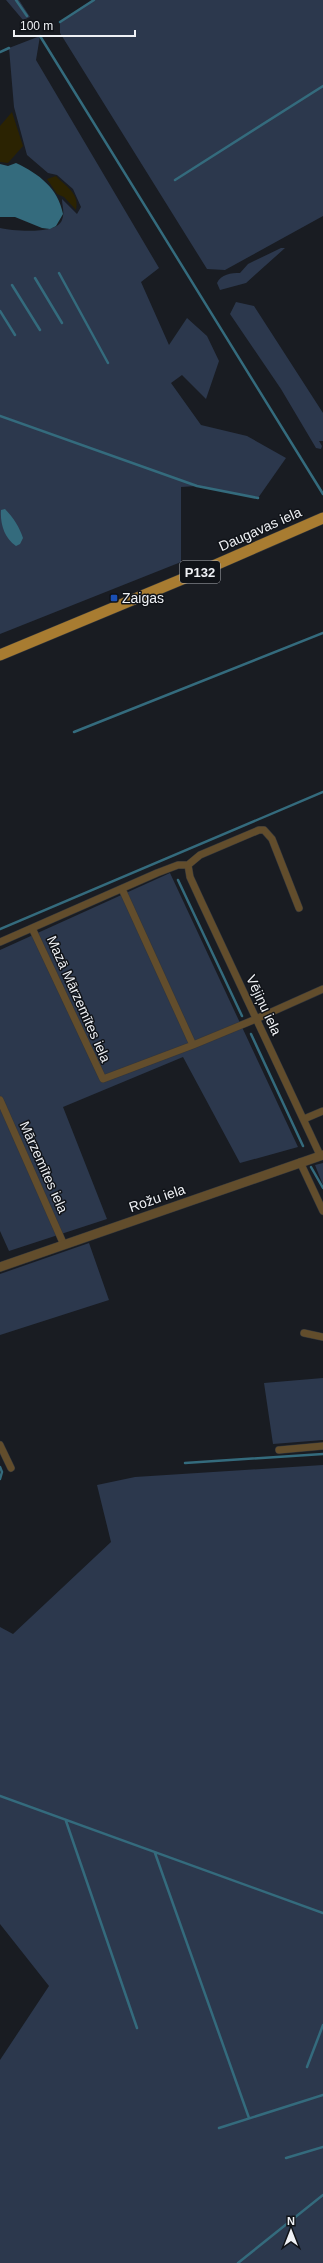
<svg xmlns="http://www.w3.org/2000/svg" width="323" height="2263" font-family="Helvetica,sans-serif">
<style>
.green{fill:#2c384d}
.sand{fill:#2b2302}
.water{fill:#346b7d}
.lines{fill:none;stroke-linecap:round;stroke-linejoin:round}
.stream{stroke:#346b7d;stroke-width:2.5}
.minor-casing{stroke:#33363b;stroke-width:8}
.tertiary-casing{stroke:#33363b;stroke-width:10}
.primary-casing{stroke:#33363b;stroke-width:12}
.minor{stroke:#624d2c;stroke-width:7}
.tertiary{stroke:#624d2c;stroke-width:9}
.primary{stroke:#a87c31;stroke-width:11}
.transit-dot{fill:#1a4fb4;stroke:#101318;stroke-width:1.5}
.labels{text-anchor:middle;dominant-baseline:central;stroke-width:3;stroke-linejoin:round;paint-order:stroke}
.shield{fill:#101318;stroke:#acaeb3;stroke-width:1}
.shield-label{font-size:13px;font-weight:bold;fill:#eff1f5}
.street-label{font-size:14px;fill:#eff1f5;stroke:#101318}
.poi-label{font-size:14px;fill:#eff1f5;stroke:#101318;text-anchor:start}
</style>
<rect width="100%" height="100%" fill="#191c22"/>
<!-- green -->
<path class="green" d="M6,0H19L30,17L23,20Z
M94,0H323V216L225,270L207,269L60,33V22Z
M40,36L36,60L159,268L141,282L169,345L187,318L207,336L219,361L206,399L182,375L171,383L201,425L247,436L286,458L258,498L197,486L181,487V562L0,634V228C13,231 57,235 62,220C65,212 62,206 62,199L77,214L81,207L73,189L57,175L48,173L27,155L14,107L9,48Z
M281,248H285L246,283L220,290L217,283C221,274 231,273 240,273L248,264Z
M236,302L254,306L323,413V441H319L322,446L321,449L316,448L281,389L230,314Z
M170,873L298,1147L240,1163L183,1057L63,1107L107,1219L9,1251L0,1231V950Z
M323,1163V1185L315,1165Z
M89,1243L109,1300L0,1335V1274Z
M323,1378V1440L273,1444L264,1383Z
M323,1465V2263H0V2060L49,1986L0,1924V1627L13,1634L111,1542L97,1485L135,1477Z"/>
<!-- sand -->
<path class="sand" d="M12,112L23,146L8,163L0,162V126Z
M56,176C66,187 80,193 76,210L64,197L57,194L47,179Z"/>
<!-- water -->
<path class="water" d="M16,163C39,174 58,188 63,214L56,226L50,229L42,228L15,217H0V164L8,166Z
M5,509C13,517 20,528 23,538L20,544L16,546C4,538 0,523 1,510Z"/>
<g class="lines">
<!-- stream -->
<path class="stream" d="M16,0L27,16
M60,22L94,0
M40,36L323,494
M0,52L9,48
M175,180L323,86
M59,273L108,363
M35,278L62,323
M12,285L40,330
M0,311L15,335
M0,416L197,486L258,498
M74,732L323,633
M178,880L242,1016
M0,929L323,792
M251,1034L303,1146
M311,1167L323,1188
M185,1463L323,1454
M0,1467L2,1472L0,1479
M0,1796L323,1913
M66,1821L137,2028
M155,1853L249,2118
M307,2067L323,2025
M219,2128L323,2095
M286,2158L323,2147
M238,2263L323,2195"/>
<defs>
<path id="minor" d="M188,865L190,877L201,901L320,1155
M122,889L193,1045L256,1019L323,989
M32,928L103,1079L193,1045
M0,942L157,873L178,865H188L200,855L259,830H264L272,839L299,908
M0,1100L64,1245
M304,1119L323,1111
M300,1162L323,1211
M304,1333L323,1337
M0,1445L11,1468
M279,1450L323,1446"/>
<path id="tertiary" d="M0,1267L323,1155"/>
<path id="primary" d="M0,655L197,573L323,518"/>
</defs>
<!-- minor casing -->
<use href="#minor" class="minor-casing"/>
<!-- tertiary casing -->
<use href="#tertiary" class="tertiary-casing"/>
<!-- primary casing -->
<use href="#primary" class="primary-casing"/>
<!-- minor -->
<use href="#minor" class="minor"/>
<!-- tertiary -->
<use href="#tertiary" class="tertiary"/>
<!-- primary -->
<use href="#primary" class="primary"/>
</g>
<!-- markers -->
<rect class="transit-dot" x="110" y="594" width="8" height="8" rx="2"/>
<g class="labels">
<!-- shield labels -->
<rect class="shield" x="180" y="561" width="40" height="22" rx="3"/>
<g class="shield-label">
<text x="200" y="572">P132</text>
</g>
<!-- street labels -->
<g class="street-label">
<text transform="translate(260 529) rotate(-24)">Daugavas iela</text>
<text transform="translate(79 999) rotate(66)">Mazā Mārzemītes iela</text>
<text transform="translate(264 1005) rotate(65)">Vējiņu iela</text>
<text transform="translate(44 1167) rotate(66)">Mārzemītes iela</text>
<text transform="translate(157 1198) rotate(-19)">Rožu iela</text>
</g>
<!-- poi labels -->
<g class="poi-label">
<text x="122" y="598">Zaigas</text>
</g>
</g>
<!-- north arrow -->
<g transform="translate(291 2231)" stroke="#101318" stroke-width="3" paint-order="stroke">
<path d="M0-3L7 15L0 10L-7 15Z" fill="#eff1f5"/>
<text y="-6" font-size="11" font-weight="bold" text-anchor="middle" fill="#eff1f5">N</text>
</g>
<!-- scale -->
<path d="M14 30v6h121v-6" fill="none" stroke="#eff1f5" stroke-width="2"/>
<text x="20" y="30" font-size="12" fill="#eff1f5" stroke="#101318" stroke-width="3" paint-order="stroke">100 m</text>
</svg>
